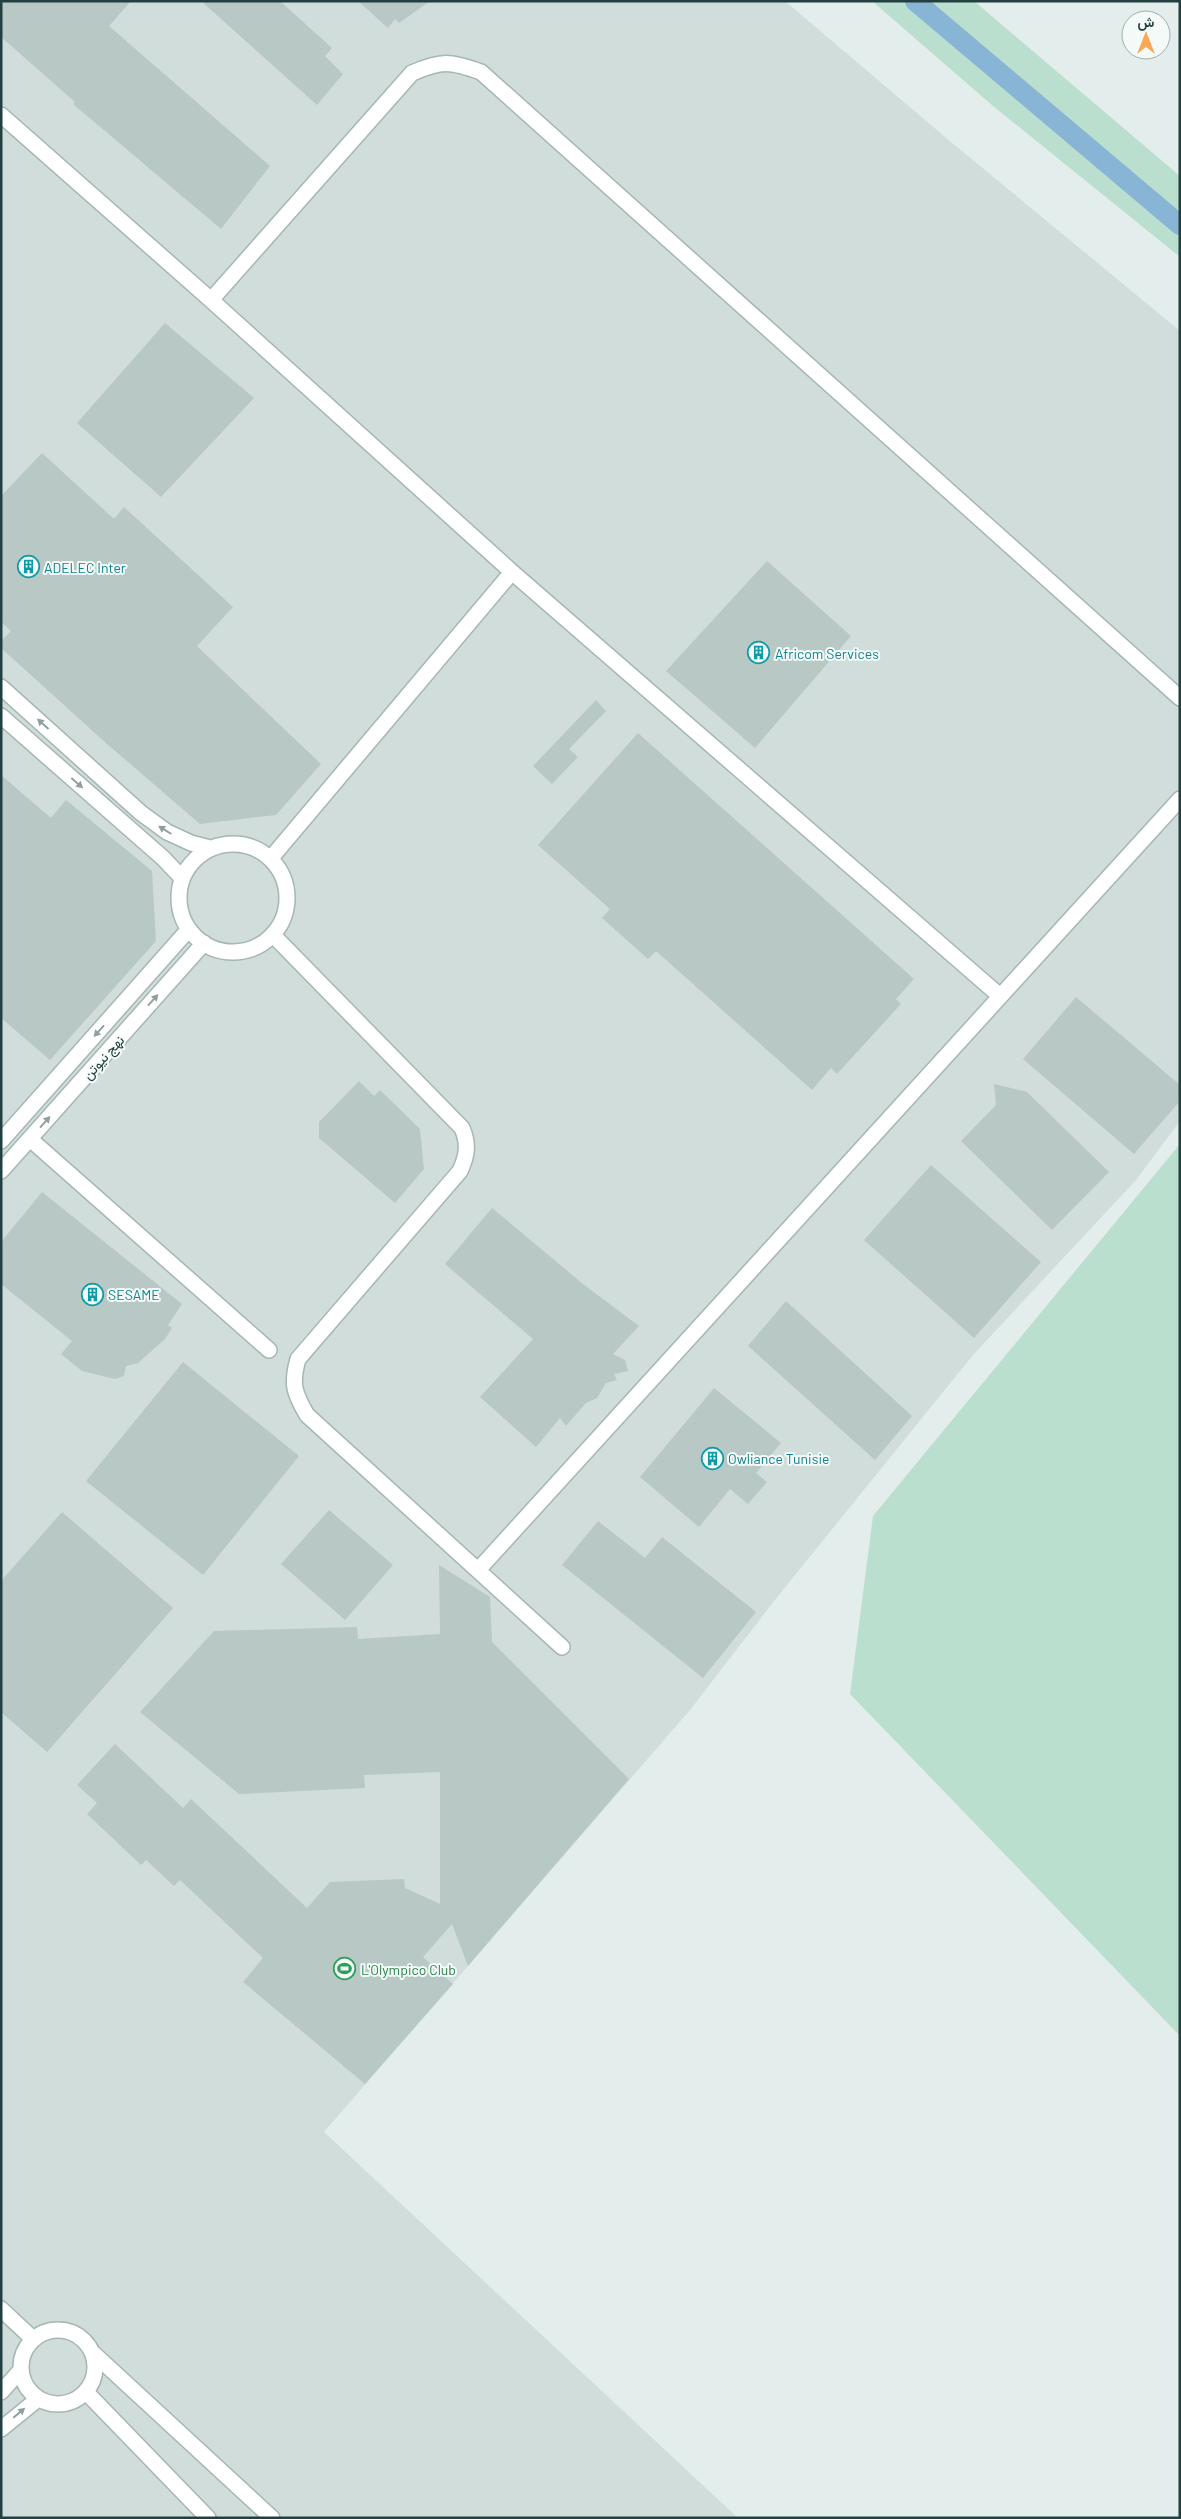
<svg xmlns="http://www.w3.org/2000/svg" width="1181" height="2519" font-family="Barlow,Vazirmatn,sans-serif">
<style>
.built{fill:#d1dddb}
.green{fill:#bbdfce}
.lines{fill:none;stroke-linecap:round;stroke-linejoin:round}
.canal{stroke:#88b5d5;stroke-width:20}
.building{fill:#b8c8c5}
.minor-casing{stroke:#a5b6b4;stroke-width:18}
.minor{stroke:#fff;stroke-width:15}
.oneway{fill:#90a09f}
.labels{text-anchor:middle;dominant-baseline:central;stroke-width:4;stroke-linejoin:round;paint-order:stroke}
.culture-label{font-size:14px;fill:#0d838f;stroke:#f4faf8;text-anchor:start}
.street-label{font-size:14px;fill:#21403f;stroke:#f4faf8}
.leisure-label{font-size:14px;fill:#27864d;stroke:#f4faf8;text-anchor:start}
</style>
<rect width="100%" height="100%" fill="#e3edeb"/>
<!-- built -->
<path class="built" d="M1,1H785L951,142L1180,331V1121L1136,1180L973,1355L774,1601L690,1710L324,2132L738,2518H1Z"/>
<!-- green -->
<path class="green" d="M872,1H974L1180,176V257L993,106Z
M1180,1144V2036L850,1694L873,1516Z"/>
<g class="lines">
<!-- canal -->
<path class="canal" d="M915,1L1180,225"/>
</g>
<!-- building -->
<path class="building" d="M1,1H131L109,26L270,166L221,229L73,104L75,102L1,37Z
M201,1H280L332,48L325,56L343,74L317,105Z
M358,1H430L399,23L395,19L388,28Z
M165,323L254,398L161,497L77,423Z
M42,453L114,519L124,507L233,607L197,646L321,764L276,815L200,824L107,744L1,648V641L11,631L1,622V496Z
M767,561L851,636L755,748L666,671Z
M596,700L606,711L569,749L578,757L552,784L533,766Z
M638,733L914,979L896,999L901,1004L837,1074L831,1068L812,1090L656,951L648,959L602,918L610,909L538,845Z
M1,775L51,818L66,800L152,871L156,941L50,1060L1,1018Z
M1076,997L1180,1085V1101L1134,1154L1023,1059Z
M359,1081L374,1096L380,1090L420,1129L424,1169L395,1203L319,1138V1122Z
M994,1084L1027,1092L1109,1172L1052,1230L961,1141L996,1105Z
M931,1165L1041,1262L974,1338L864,1240Z
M42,1192L182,1304L168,1325L172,1328L165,1339L138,1363L126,1366L124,1376L115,1379L82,1371L61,1354L72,1341L1,1284V1242Z
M492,1208L583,1284L639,1326L613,1354L625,1360L628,1371L614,1374L617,1380L606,1383L597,1398L586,1403L566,1426L560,1418L536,1447L480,1397L533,1339L445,1264Z
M786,1301L912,1416L875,1460L748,1346Z
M183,1362L299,1456L203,1575L86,1481Z
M714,1388L781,1443L756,1473L767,1482L748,1504L730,1489L699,1527L640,1477Z
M329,1510L393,1565L345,1620L281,1564Z
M62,1512L173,1608L47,1752L1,1712V1581Z
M598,1521L645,1558L662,1537L756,1612L703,1678L562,1565Z
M439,1565L490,1597L492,1642L629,1779L468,1966L452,1924L423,1957L453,1984L365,2084L243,1982L263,1958L180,1880L174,1886L146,1860L141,1865L87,1814L97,1803L77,1785L115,1744L183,1808L191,1799L307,1908L330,1882L404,1879L405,1888L440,1904V1772L364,1775L365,1788L239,1794L140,1712L214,1631L357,1627L358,1639L440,1634Z"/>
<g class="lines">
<defs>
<path id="minor" d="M1,115L211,300L512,572L1000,996
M211,300L412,73C442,60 450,61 481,72L1180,698
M1,687L141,813L167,832L191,843L210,848
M1,716L163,858L182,878
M179 898a54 54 0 1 1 108 0a54 54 0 1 1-108 0Z
M271,858L512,572
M273,935L462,1128C469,1144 467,1156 460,1171L298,1359C291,1384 294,1393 307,1415L562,1647
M30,1139L269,1350
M1,1141L189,929
M1,1171L204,943
M479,1569L1180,799
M1,2309L32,2338
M21 2367a37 37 0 1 1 74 0a37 37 0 1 1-74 0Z
M92,2352L272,2518
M1,2392L20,2371
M86,2392L208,2518
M1,2429L38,2399"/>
</defs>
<!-- minor casing -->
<use href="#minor" class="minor-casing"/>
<!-- minor -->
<use href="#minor" class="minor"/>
</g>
<!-- one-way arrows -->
<defs><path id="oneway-solid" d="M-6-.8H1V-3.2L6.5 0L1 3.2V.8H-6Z" transform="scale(1.25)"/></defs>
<g class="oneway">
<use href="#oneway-solid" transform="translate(43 724) rotate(-138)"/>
<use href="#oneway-solid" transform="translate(77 783) rotate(41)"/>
<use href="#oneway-solid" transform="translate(165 830) rotate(-148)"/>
<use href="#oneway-solid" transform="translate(153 1000) rotate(-48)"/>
<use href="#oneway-solid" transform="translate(99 1031) rotate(132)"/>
<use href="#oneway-solid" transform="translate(45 1122) rotate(-48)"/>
<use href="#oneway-solid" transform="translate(19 2413) rotate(-40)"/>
</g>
<!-- icons -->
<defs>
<symbol id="building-ring" viewBox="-11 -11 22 22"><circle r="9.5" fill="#f4faf8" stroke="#0f9aa8" stroke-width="1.5"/><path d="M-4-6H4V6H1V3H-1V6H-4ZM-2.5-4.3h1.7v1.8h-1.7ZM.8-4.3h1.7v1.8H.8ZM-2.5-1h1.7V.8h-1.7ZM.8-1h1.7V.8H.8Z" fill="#0f9aa8"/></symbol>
<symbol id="stadium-ring" viewBox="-11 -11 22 22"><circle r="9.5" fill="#f4faf8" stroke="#2e9e5b" stroke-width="1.5"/><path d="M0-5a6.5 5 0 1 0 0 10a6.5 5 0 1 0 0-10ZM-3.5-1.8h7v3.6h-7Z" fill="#2e9e5b"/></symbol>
</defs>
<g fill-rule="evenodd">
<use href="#building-ring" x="16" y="554" width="25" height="25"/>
<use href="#building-ring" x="746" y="640" width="25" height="25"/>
<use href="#building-ring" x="80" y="1282" width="25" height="25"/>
<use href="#building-ring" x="700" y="1446" width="25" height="25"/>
<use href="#stadium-ring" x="332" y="1956" width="25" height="25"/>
</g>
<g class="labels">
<!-- culture labels -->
<g class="culture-label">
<text x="44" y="567">ADELEC Inter</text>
<text x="775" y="653">Africom Services</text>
<text x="108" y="1294">SESAME</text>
<text x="728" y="1458">Owliance Tunisie</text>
</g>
<!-- street labels -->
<g class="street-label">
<text transform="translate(103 1057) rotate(-48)">نهج نيوتن</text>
</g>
<!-- leisure labels -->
<g class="leisure-label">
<text x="361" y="1969">L'Olympico Club</text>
</g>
</g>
<!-- border -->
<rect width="1181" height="2519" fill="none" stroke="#21403f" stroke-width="5"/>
<!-- north arrow -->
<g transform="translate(1146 35)"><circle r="24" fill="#f4faf8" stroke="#a0b0ae"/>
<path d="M0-4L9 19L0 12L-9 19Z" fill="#f8a856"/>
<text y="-8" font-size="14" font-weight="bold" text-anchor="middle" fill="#21403f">ش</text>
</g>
</svg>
